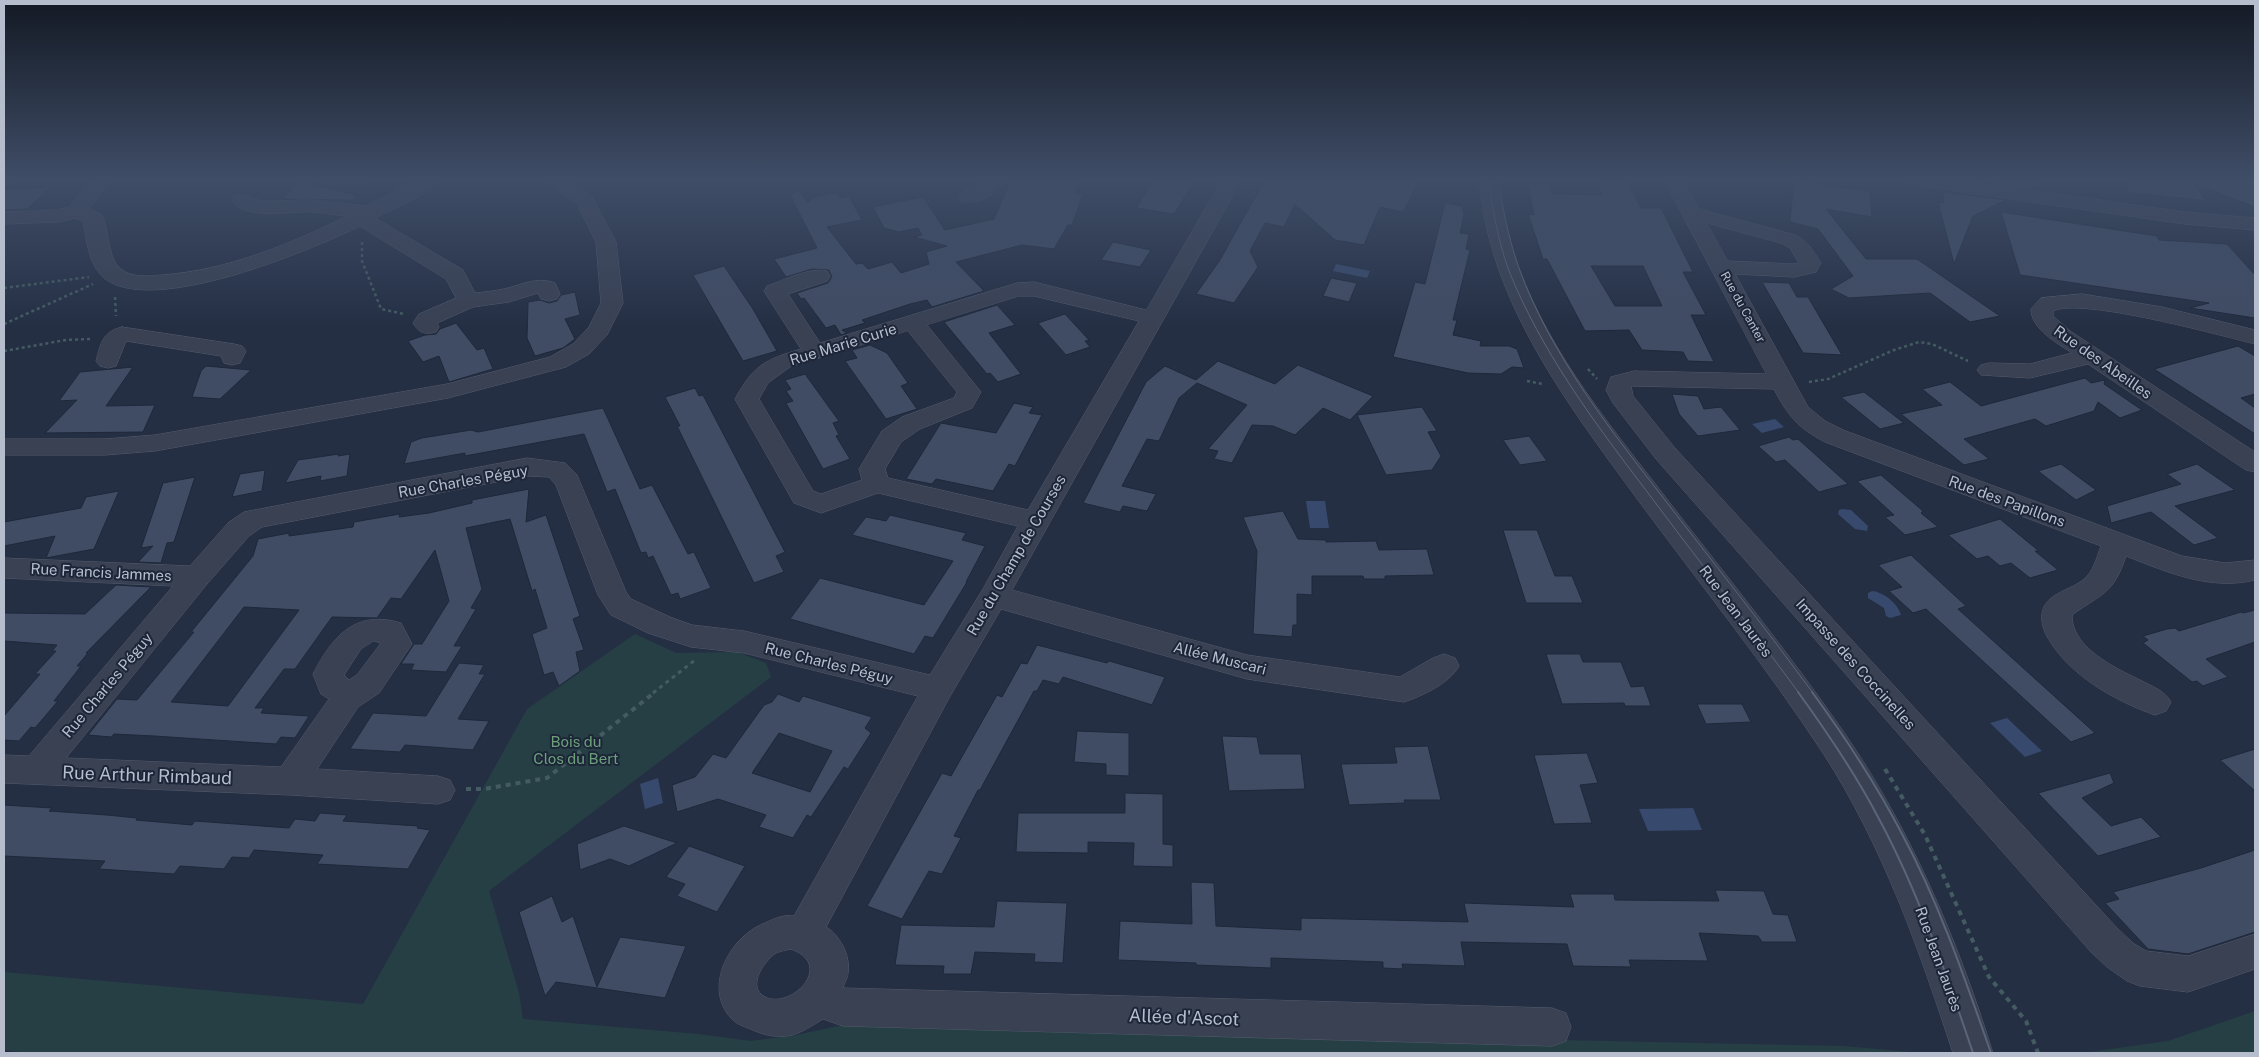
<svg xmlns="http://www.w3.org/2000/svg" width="2259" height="1057" font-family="'Public Sans',sans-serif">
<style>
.green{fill:#263f45}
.water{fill:#37496c}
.building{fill:#404c64;stroke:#1f283a;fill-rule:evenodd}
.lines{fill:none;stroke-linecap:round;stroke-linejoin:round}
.minor-casing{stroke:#545c6d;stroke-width:1}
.path-far2{stroke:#445c61;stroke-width:2.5;stroke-dasharray:3 3;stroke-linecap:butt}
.path-far1{stroke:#445c61;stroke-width:3;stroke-dasharray:4 4;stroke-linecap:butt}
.path{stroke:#445c61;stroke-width:4;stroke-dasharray:5 5;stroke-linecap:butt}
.minor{fill:#394153;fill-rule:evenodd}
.tram-far1{stroke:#5a657a;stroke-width:1}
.tram{stroke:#5a657a;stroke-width:2}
.labels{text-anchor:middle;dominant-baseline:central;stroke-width:4;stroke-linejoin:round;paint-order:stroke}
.far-street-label{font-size:12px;fill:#b6bdcd;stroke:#1d2638}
.street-label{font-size:15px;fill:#b6bdcd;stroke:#1d2638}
.park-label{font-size:15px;fill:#6ba07b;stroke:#1d2638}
.near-street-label{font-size:18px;fill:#b6bdcd;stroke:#1d2638}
</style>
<rect width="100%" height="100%" fill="#242f44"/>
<!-- green -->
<path class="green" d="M1243,179H1333L1317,212L1234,196Z
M635,634L676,653L737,652L766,663L771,677L489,891L519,993L523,1019L699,1034L751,1041L796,1035L843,1025L1843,1046L1923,1053H29L4,1050V972L363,1004L527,709Z
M2255,1011V1053H2082L2168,1041Z"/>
<!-- water -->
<path class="water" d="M1336,264L1370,271L1367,278L1333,271Z
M1775,419L1784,427L1762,433L1752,424Z
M1306,501H1325L1329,528H1310Z
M1842,509L1851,510L1868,526L1867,531L1855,529L1838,514L1839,510Z
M1872,591C1884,592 1898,604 1901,615L1890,618L1886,616L1884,608L1868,598V593Z
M2007,718L2042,751L2025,757L1990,723Z
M658,778L663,803L645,809L640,784Z
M1693,808L1702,830L1648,831L1639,809Z"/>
<!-- building -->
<path class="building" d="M1011,179H1080L1075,194H1083L1072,225H1068L1054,249L1022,245L956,262L984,291L932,307L927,300L910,304L862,320L865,323L842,330L847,333L841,335L835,325L826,328L804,298L801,299L797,293L828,283L832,277L829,270L812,269L786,277L774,259L817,248L790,195L798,190L808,202L814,197L837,192L841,198L849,196L862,220L827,227L856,264L862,263L868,269L892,262L901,273L929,264L926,252L947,246L914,237L922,235L918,228L899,232L884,228L873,207L923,197L945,230L994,219Z
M1155,179H1196L1174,214L1136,208Z
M1265,179H1420L1403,212L1380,207L1364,245L1335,240L1295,204L1284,227L1265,223L1250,251L1258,267L1234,303L1196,294L1220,260Z
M1594,179H1626L1641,208H1661L1693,272H1683L1706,315H1691L1714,362L1688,361L1683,352L1642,350L1629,330L1585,331L1547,259H1543L1528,214L1534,215L1528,184H1550L1552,194L1602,195ZM1591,266H1643L1662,306H1615Z
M1794,179L1870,192L1872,217L1826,209L1866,259H1917L2000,316L1970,322L1930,293L1849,298L1831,289L1853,276L1818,229L1790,222Z
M1961,179H2052L2031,189Z
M2127,179H2255V207L2194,183L2206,201L2127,192Z
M298,181L355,195L354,200L283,199Z
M51,187L27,209L4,210V189Z
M1944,192L2006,200L1973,216L1954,264L1938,202L1943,203Z
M1445,203L1462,206L1464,215L1460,233L1469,234L1466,249L1470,250L1453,320H1457L1453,335L1481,341L1480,346H1509L1517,349L1524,368L1512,367L1501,374L1468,373L1393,357L1415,282L1425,284Z
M2001,212L2157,236L2159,240L2227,244L2255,275V318L2190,308L2209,303L2020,275Z
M1113,242L1151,250L1140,267L1101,260Z
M724,266L753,309L777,351L743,361L693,275Z
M1331,278L1357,283L1349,302L1323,296Z
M1762,282L1789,283L1797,297H1808L1842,355L1803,353Z
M575,292L580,315L565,319L575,339L563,348L535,356L527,338L528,302L540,300L549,303L557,301L561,295Z
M997,305L1015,325L989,333L1021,374L998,382L990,373L987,374L944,322Z
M1065,314L1089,340L1085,341L1090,347L1066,355L1038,323Z
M456,323L477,350L484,348L493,369L449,382L439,356L423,362L408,341L425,335L436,334L440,329Z
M870,345L887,353L908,383L901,386L917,409L886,419L845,361L857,358L852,350Z
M2238,346L2255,356V394L2241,398L2255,408V434L2154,369Z
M1218,361L1275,384L1298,365L1373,396L1350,420L1323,408L1295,435L1273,426L1252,425L1232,463L1214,459L1218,451L1208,449L1247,405L1197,383L1179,398L1159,441L1147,439L1122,486L1156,494L1147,511L1123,506L1120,512L1083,503L1146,382L1165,366L1196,380Z
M206,366L251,370L220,399L192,397L201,371Z
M133,367L106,406L155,405L143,432L45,433L77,400L59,401L80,372Z
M805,374L839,421L833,423L839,435L836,436L850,459L823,469L786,403L793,401L786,391L791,389L785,380Z
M2085,378L2091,383L2105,380L2104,384L2142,410L2120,418L2098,402L2094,411L2046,426L2035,419L1964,439L1989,459L1964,465L1901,414L1942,405L1922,389L1950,382L1981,406Z
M695,388L699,396L703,395L785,552L776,556L784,572L754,583L677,426H680L665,397Z
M1864,392L1904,423L1880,429L1841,397Z
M1672,394L1698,396L1704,409L1721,407L1740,430L1698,436L1679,414Z
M1014,403L1033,407L1029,413L1042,415L1015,466L1009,464L993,491L936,479L932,484L906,479L941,423L996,433Z
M1422,407L1437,431L1428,432L1441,456L1432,470L1386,475L1357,415Z
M603,408L640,489L652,485L688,554L694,552L711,588L680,599L678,593L671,595L653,556L648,558L646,552L641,553L615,489L607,492L584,434L465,456V453L404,464L411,442L422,438L471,430L478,432Z
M1529,436L1547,461L1520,465L1503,440Z
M1789,437L1793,440L1798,439L1848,484L1819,492L1785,460L1776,462L1758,446Z
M339,454L338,456L350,454L347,476L320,481L321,476L285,483L298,460Z
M2061,464L2096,490L2076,500L2038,471Z
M2197,464L2235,490L2175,506L2218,538L2194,545L2151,512L2111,523L2107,506L2181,484L2167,474Z
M265,470L262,491L232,497L240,474Z
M1881,475L1923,511L1921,513L1938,527L1905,535L1885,517L1894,515L1857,481Z
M195,477L174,542L167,543L161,563L138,562L153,546L141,548L163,483Z
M529,489L526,522L546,515L580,616L573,619L584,650L576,652L580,671L559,686L553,672L544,675L532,634L547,628L535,589L532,591L510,519L466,528L482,589L471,608L476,609L454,646H462L446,672L411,670L414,664H401L414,644H422L449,601L435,550L401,599L391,598L377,618L332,617L295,669H284L255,708H264L261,713L309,716L295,738L281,737L276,744L154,736L114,734L111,737L88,735L117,699L137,700L194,632H191L253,556L258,539L289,533V536L353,527L354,522L400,514L399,517L429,513L472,503V500ZM244,607L299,610L228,706L171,702Z
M119,491L94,549L46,558L55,536L4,546V522L81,508L86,497Z
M1283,511L1298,539L1326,540V542L1376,541L1379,550L1427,549L1434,575L1385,576V579H1364L1363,576H1312V595L1297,594V625H1293L1292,637L1253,634L1257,551L1243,517Z
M890,515L966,533L962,540L985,546L966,582H967L933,638L925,636L914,654L790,619L820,578L924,605L953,561L852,535L866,517L886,521Z
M2000,519L2039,551H2035L2058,570L2030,578L2011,563L2000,566L1988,556L1977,559L1948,535Z
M1503,530H1537L1555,576H1572L1583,603H1526Z
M1911,555L1966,606L1958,609L2095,733L2071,742L1926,609L1913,613L1889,591L1902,587L1878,565Z
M116,585L151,587L86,653H88L77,666H81L54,701H58L35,728L31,727L19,741L4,740V716L40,674H35L56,651H52L57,645L4,641V613L85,614Z
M2255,610V642L2206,659L2228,677L2203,686L2197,681L2192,682L2143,643L2148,640L2143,636L2167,629L2175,628L2179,631L2241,612L2243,613Z
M1037,645L1107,663L1109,661L1165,677L1152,705L1063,677L1059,684L1043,680L1037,691H1034L980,790H978L954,836L961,838L942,874L929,871L902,919L867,906L942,773L951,776L997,695L1002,697L1021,663L1027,664Z
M1546,654H1580L1583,662H1621L1631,687L1644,686L1651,706H1625L1624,703L1562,704Z
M459,663L484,665L479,674H485L458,719L489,721L473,750L405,745L400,752L350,749L373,713L426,716Z
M778,694L799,702L803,696L872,717L865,728L871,733L848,769L844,767L811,817L807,815L793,838L759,827L766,815L718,799L677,812L672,785L695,777L713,754L726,758L764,705L772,702ZM779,733L832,751L810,792L752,773Z
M1697,704H1742L1751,722L1706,724Z
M1077,731L1129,733V776L1106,775V764L1074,762Z
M1222,736L1257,737L1260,754H1301L1305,789L1229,791Z
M1428,746L1441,800H1404L1405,803L1349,805L1341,764L1397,763L1394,747Z
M2255,749V791L2220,760Z
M1587,753L1598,783L1580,785L1592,823L1554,824L1534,755Z
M2110,773L2114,783L2082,798L2111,826L2141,817L2161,837L2098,856L2038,793Z
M1125,793L1163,794V844L1173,845V867L1133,866L1134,843L1088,842V853L1016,852L1018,813H1125Z
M4,805L52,808L49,811L107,815L137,818L136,820L192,825L195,821L289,828L295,819L315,821L320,813L347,815L343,821L418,826L417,828L430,830L408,869L317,864L323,855L254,850L249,858L232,857L224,869L180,866L174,874L99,869L105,861L4,856Z
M624,826L677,843L629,866L610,859L580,870L577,844Z
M689,846L745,866L717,912L677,896L685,884L666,877Z
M2255,850V932L2188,954L2148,949L2105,903L2119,899L2113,892L2201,868Z
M1191,882L1214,883L1216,926L1301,930V918L1468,922L1464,903L1574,907L1570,894H1614L1615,900L1719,901L1715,890L1764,891L1773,914L1788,915L1797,942H1762L1758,936L1699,933L1708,961L1629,960L1631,967L1573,966L1567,944L1461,942L1465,966L1402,964L1403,969L1383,968V962L1271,958V968L1196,965V963L1118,960L1120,921L1192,924Z
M552,896L562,922L573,916L597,987L620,937L686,946L665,998L556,982L545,996L519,912Z
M997,901L1067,903L1063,963L1034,962L1035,954L975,952L971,974H943L944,966L895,965L901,925L994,927Z"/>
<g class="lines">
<defs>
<path id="minor" d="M4,179H22L19,183L4,185Z
M92,179H112L88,210C92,211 96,212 99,213C110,220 105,257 121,269C132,278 148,276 162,275C228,270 288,245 347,216C336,215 324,213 312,212C291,211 245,221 231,200L234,196L241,194L261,201L312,200L366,206L420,179H441C434,193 391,209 375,218L463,270L475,293C485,292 494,291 504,289C522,285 536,276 555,283L560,294L557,299L549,301L541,299L538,293L509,302L473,307L437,323L439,327L436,332C425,335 419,333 413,323L419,314L456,298L446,279L360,226C311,250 152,317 104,278C88,264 87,241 83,221L75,218L58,222L4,224V212L58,210L69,207Z
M320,179H370L367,183C354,186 336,186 323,183Z
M544,179H569L592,197L616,242L623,303L607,335L589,354L566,367L448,398L155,451L105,455H4V439H105L155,435L447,384L550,357L573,344L589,327L601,303L596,242L577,204L554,186L546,183Z
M986,179H1005C996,194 979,206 961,201L958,197C964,188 978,189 986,179Z
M1223,179H1242L1012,590L1247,655L1400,677L1433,658L1444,654L1455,658L1459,666C1450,683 1422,696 1404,702L1247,679L1001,609L949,698L826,927C840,935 851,957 848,973C848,978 844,983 843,988L1552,1008L1566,1013L1571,1027L1566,1041L1552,1046L843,1026L823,1019C813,1025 803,1032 792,1035C778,1038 768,1036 755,1031C749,1028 740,1026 734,1021C701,991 728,937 765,923C773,919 785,914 794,916L918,696L744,653L691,647L648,633L611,615L598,595L556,485L549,477L527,476L262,527L249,536L207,584L66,758L281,767L329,699L321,694L313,674C332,637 355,609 401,623L412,644L379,693L358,707L317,769L438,776L450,780L455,790L450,800L438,804L290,795L4,783V755L29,756L173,586L4,578V558L190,566L229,522L244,512L527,458L565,463L577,475L626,592L631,599L670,617L692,625L744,631L930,675L983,589L1018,526L878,493L821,513L794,503L735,399C754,365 764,360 801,349L764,291L767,286C785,280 809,267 827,271L830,276L827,281L788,294L820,343L1017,283L1034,282L1146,310ZM1019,296H1034L1139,321L1028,510L888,478L885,469L901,442L920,429L972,408L981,392L927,325ZM908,331L957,392L954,398L902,417L882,431L859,469L862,480L821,494L813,491L759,399L768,383L790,367ZM374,641L381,643L357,675L349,680L344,675L361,649ZM791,949C836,965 791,1010 765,997C746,987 764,961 776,953C781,951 786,950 791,949Z
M1479,179H1498C1503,209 1508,239 1519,268C1551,356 1614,430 1670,503C1728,578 1789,653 1843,731C1910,827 1958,941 1993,1053H1953C1919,949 1883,846 1823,753C1766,666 1700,584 1638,500C1567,403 1489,302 1479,179Z
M1664,179H1682L1699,209L1795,235C1808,241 1813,251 1821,263L1816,272L1794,277L1735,274L1808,407L1825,421L1843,430L2182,556L2225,563L2255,560V580C2210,591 2167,572 2126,556C2113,595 2102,593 2072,615C2071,647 2115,668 2140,680C2153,687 2164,690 2171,702L2166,711L2155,715C2115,701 2069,675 2048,638C2042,628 2039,615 2045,605C2053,592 2072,589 2083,580C2094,571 2096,559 2101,546L1825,442C1798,428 1788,416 1774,389L1631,386L1633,396L1674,447L2117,928L2133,943L2146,951L2188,956L2255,934V969L2188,992L2140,986L2127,981L2107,967L2091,952L1656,459L1613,403L1606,390L1611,377L1634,371L1766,374ZM1707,223L1781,243L1790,248L1799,263L1793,264L1728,261Z
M1901,179H1950L2185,212L2255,218V230L2185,224L1911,185L1904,183Z
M2082,294L2162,307L2255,330V344C2219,335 2081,297 2053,311V316L2070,331L2255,452V472L2246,470L2088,364L2030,378L1981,375L1977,370L1981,365L1989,363L2030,364L2072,353C2057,343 2031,329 2031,309L2041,298Z
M122,327L234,344L242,346L246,351L240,363L232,365L224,363L221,356L126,341L116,366L108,368L100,366L96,361C101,343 102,332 122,327Z"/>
</defs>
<!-- minor casing -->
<use href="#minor" class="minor-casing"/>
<!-- path-far2 -->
<path class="path-far2" d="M362,242V261L381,309L404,314
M4,288L89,277
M115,297L116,316
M4,324L93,284
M4,351L66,340L90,339
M1588,369L1597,379
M1527,381L1543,384
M1809,382L1828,379L1894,350L1919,342L1932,344L1968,361"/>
<!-- path-far1 -->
<path class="path-far1" d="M653,693L695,660"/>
<!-- path -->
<path class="path" d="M1885,769L1925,835L1989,977L2026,1021L2038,1053
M466,789H484L547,778L655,692"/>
<!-- minor -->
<use href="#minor" class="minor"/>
<!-- tram-far1 -->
<path class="tram-far1" d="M1488,179C1493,210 1498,241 1509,271C1541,350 1591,418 1642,485C1694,555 1748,623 1799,693
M1498,179C1503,210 1509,241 1520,271C1550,351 1602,419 1654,486C1707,555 1762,623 1813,693"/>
<!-- tram -->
<path class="tram" d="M1798,692C1827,732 1855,773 1878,817C1918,891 1946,973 1973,1053
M1812,692C1845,737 1876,784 1902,834C1939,903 1965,979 1991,1053"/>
</g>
<!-- sky -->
<linearGradient id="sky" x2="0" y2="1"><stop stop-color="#141a25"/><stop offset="0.55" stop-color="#3f4d67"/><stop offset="1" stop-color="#3f4d67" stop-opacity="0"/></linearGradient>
<rect width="2259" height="327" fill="url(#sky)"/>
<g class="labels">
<!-- far-street labels -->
<g class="far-street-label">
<text transform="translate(1743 307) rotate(61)">Rue du Canter</text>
</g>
<!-- street labels -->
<g class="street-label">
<text transform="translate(843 344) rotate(-17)">Rue Marie Curie</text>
<text transform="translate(2103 362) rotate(35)">Rue des Abeilles</text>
<text transform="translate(463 481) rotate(-10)">Rue Charles Péguy</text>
<text transform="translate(2007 501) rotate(20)">Rue des Papillons</text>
<text transform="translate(1016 555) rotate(-60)">Rue du Champ de Courses</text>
<text transform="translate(101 572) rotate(3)">Rue Francis Jammes</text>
<text transform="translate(1736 611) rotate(53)">Rue Jean Jaurès</text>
<text transform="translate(1220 658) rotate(14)">Allée Muscari</text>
<text transform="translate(829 663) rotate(14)">Rue Charles Péguy</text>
<text transform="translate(1856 664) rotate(48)">Impasse des Coccinelles</text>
<text transform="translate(107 685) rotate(-50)">Rue Charles Péguy</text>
<text transform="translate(1939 959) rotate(70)">Rue Jean Jaurès</text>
</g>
<!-- park labels -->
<g class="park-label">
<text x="576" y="741">Bois du<tspan x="576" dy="17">Clos du Bert</tspan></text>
</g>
<!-- near-street labels -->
<g class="near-street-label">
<text transform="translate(147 775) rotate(2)">Rue Arthur Rimbaud</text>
<text transform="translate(1184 1017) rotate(2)">Allée d'Ascot</text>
</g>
</g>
<!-- border -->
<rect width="2259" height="1057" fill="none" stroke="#b6bdcd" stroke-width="10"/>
</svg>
